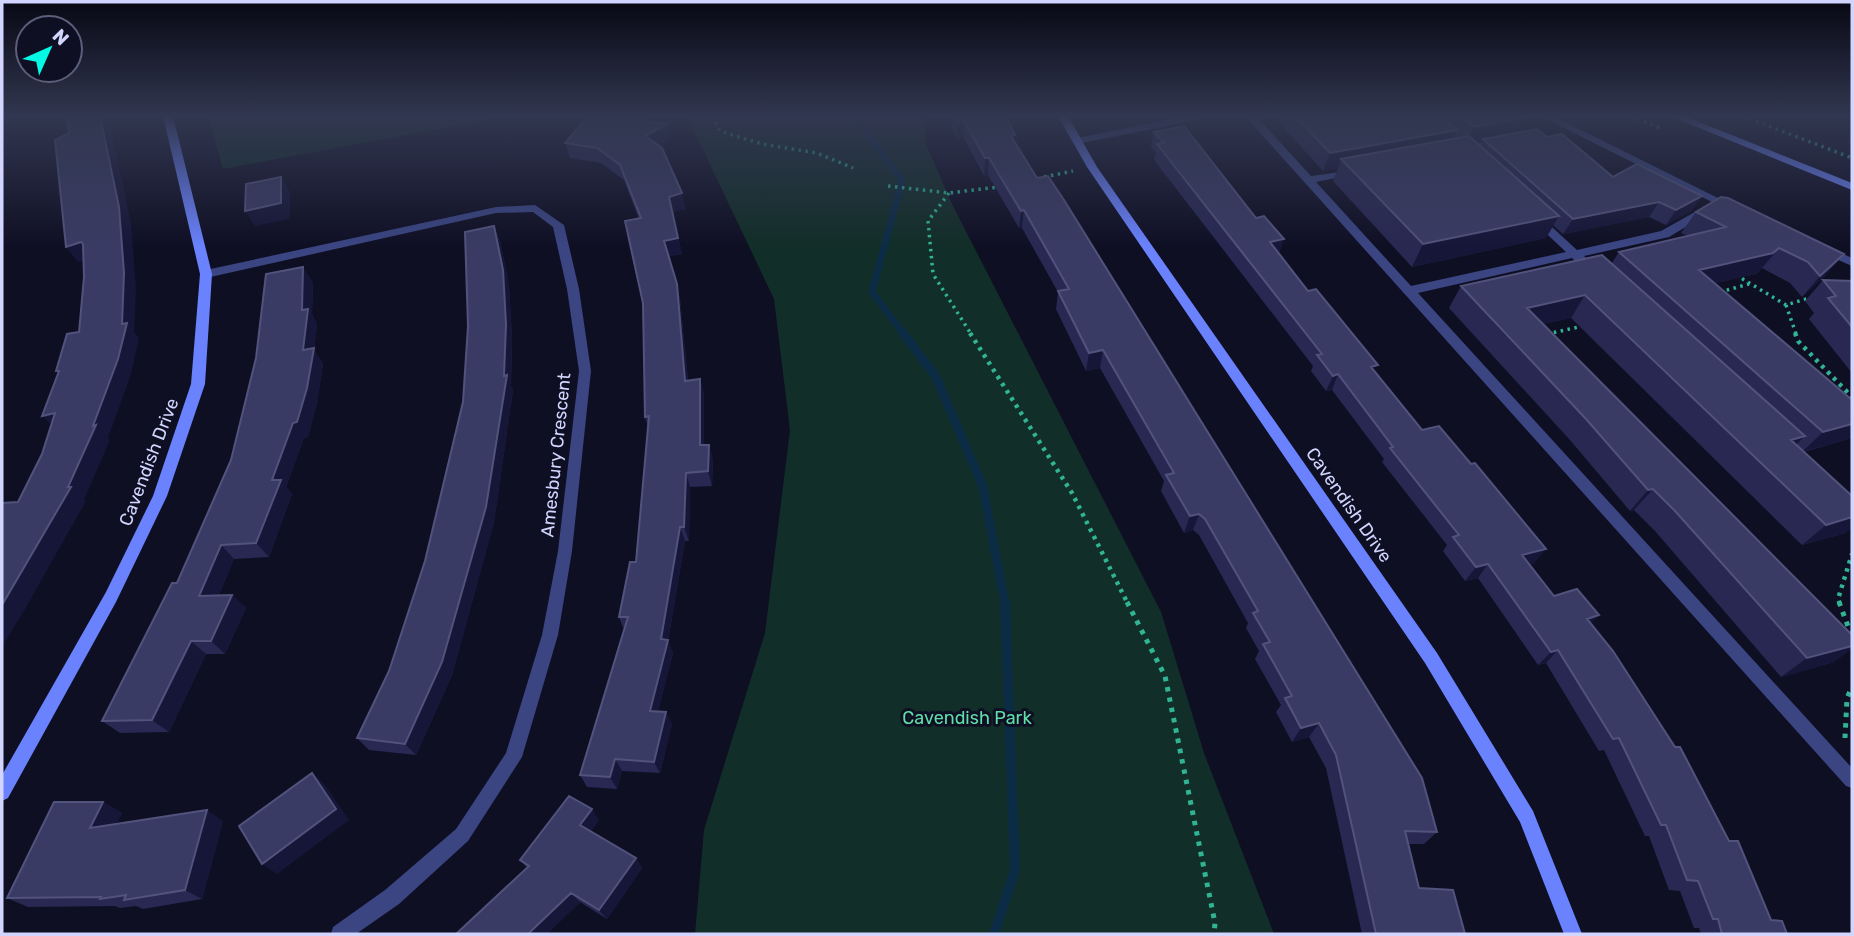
<svg xmlns="http://www.w3.org/2000/svg" width="1854" height="936" font-family="Rubik,sans-serif">
<style>
.green{fill:#122e28}
.lines{fill:none;stroke-linecap:round;stroke-linejoin:round}
.stream-far2{stroke:#0c2c45;stroke-width:7}
.stream-far1{stroke:#0c2c45;stroke-width:9}
.stream{stroke:#0c2c45;stroke-width:10}
.path-far2{stroke:#30b494;stroke-width:3.5;stroke-dasharray:2.5 4.5;stroke-linecap:butt}
.path-far1{stroke:#30b494;stroke-width:4.5;stroke-dasharray:3.5 5;stroke-linecap:butt}
.path{stroke:#30b494;stroke-width:5;stroke-dasharray:4.5 6;stroke-linecap:butt}
.lane{fill:#3a4582;fill-rule:evenodd}
.street{fill:#3a4582;fill-rule:evenodd}
.secondary{fill:#6a82fd;fill-rule:evenodd}
.wall{fill:#282852}
.shaded-wall{fill:#161638}
.building{fill:#3a3b64;stroke:#52537c;stroke-width:2}
.labels{text-anchor:middle;dominant-baseline:central;stroke-width:6;stroke-linejoin:round;paint-order:stroke}
.street-label{font-size:18px;fill:#d2d5fe;stroke:#0f0f24}
.park-label{font-size:18px;fill:#5fdea6;stroke:#0f0f24}
</style>
<rect width="100%" height="100%" fill="#0f0f24"/>
<!-- green -->
<path class="green" d="M208,116H508L223,169Z
M687,116H924L925,142L953,206L1161,612L1204,753L1274,934H695L704,830L765,633L790,430L774,299Z"/>
<g class="lines">
<!-- stream-far2 -->
<path class="stream-far2" d="M854,116L902,180L872,292L904,334"/>
<!-- stream-far1 -->
<path class="stream-far1" d="M903,333L936,377L983,487L1005,604"/>
<!-- stream -->
<path class="stream" d="M994,934L1015,870L1005,602"/>
<!-- path-far2 -->
<path class="path-far2" d="M712,116L720,131L762,144L817,153L853,168
M1631,116L1660,128
M1743,116L1852,158
M1044,177L1073,171
M888,186L949,193L998,187
M949,193L928,221L933,274L971,334
M1736,275L1786,305L1809,298
M1720,292L1749,284
M1786,305L1796,334
M1547,334L1583,326"/>
<!-- path-far1 -->
<path class="path-far1" d="M970,333L1072,493L1128,604
M1795,333L1798,341L1852,397
M1547,334L1553,333
M1840,604L1838,599L1852,554"/>
<!-- path -->
<path class="path" d="M1127,602L1165,676L1215,923L1214,934
M1839,602L1852,637
M1845,738L1847,698L1852,687"/>
<!-- lane -->
<path class="lane" d="M1186,116H1207L1202,119L1077,144L1072,141L1077,138Z
M1245,116H1256L1311,176L1355,170V174L1316,182L1411,286L1566,252L1533,221V217H1541L1577,250L1661,231L1702,208H1710V212L1669,237L1584,256L1598,269V275H1590L1572,258L1418,293L1852,768V788L1846,786Z
M1540,116H1553L1738,208L1736,210H1728Z
M1824,245L1852,258V266L1820,252L1818,249Z"/>
<!-- street -->
<path class="street" d="M535,205L564,225L579,289L591,371L572,551L558,635L522,757L468,841L399,904L356,934H331L333,927L385,890L456,829L506,753L542,635L558,551L579,371L567,289L553,227L533,212L496,213L206,278L200,274L206,270L496,207Z"/>
<!-- secondary -->
<path class="secondary" d="M163,116H173L212,274L205,384L167,496L116,602L8,798L2,801V775L106,592L153,496L191,384L200,274Z
M1058,116H1068L1097,167L1437,653L1533,811L1582,934H1564L1520,822L1425,663L1087,167Z
M1670,116H1684L1852,183V190Z"/>
</g>
<!-- wall -->
<path class="wall" d="M947,116H1006L1015,142L1437,832L1424,844H1408L1419,888L1465,934H1362L1326,768L1309,737L1292,742L1276,712L1281,705L1255,659L1259,651L1246,628L1248,623L1199,535L1193,530L1184,533L1161,491L1164,481L1100,368L1086,371L1056,309L1058,292L1022,228H1019L988,175L984,176L964,138L957,139Z
M1273,116H1526L1519,133L1547,137L1613,177L1702,196L1691,211L1666,225L1649,217L1563,234L1553,225L1546,238L1412,267L1333,181L1338,168L1323,171Z
M1154,132L1279,254L1422,430L1534,563L1529,564L1554,596L1591,624L1771,920L1787,934H1701L1699,928H1694L1680,891L1669,890L1649,836H1645L1604,750L1599,751L1546,663L1538,665L1478,578L1465,581L1443,551L1447,545L1382,462L1384,459L1332,390L1326,391L1311,371L1313,366L1154,160L1156,152L1151,147Z
M670,139L659,145L686,209L672,212L682,254L669,256L680,299L688,381L700,379L704,394V445L713,459L712,486L690,487L689,541H685L668,641L673,653L658,711L672,724L660,773L622,771L617,789L587,787L580,775L624,630L619,617L636,562L648,427L645,417L643,303L639,219L624,180L601,163L570,158L565,143Z
M1721,197L1826,275L1802,297L1790,283L1762,268L1756,274L1715,283L1852,438L1804,452L1846,533L1802,545L1571,318L1543,324L1834,662L1781,677L1655,531L1634,510L1630,511L1570,440L1449,308L1461,286L1612,263L1619,252L1688,236L1681,233L1696,212Z
M494,226L500,241L509,285L512,339L511,386L513,390L494,522L452,675L416,755L369,750L357,738L389,671L425,561L463,402Z
M1823,280L1852,281V373L1809,319L1814,313L1805,301Z
M313,282L312,314L317,324L314,350L323,364L317,403L308,437L304,438L286,487L292,494L269,557L234,559L219,595H232L246,608L225,654H206L169,732L120,733L102,721L177,583Z
M103,802L122,813L116,824L223,821L202,899L143,909L136,906L120,908L115,906L28,907L7,898Z
M599,820L591,831L636,858L642,868L607,919L580,902L547,934H456L527,868L520,860Z"/>
<!-- shaded-wall -->
<path class="shaded-wall" d="M100,116H108L131,223L136,289L134,332L139,338L131,374L108,438L110,440L84,500L86,501L25,609L2,647V605L68,487L93,426L122,324Z
M1527,117L1518,135L1483,139L1482,142L1466,145L1474,127Z
M964,121V138L957,139V122Z
M667,124L670,139L649,151L645,136Z
M1457,130L1449,148L1341,159L1338,168L1323,171L1330,153Z
M985,158H989L988,175L984,176Z
M281,177L290,192V219L255,226L245,211Z
M682,193L686,209L672,212L682,254L668,256L664,241L669,197Z
M1702,196L1691,211L1666,225L1676,210Z
M1659,202L1649,217L1563,234L1573,219Z
M1024,210L1022,228H1019L1021,211Z
M1559,216L1546,238L1412,267L1423,244Z
M494,226L500,241L509,285L512,339L511,386L513,390L494,522L452,675L416,755L405,744Z
M1284,239L1279,255L1270,242Z
M81,242L93,257L78,262L66,247Z
M1779,248L1762,268L1756,274L1684,291L1699,270Z
M1844,254L1826,275L1802,297L1820,276Z
M303,267L313,282L312,314L317,324L314,350L323,364L317,403L308,437L304,438L286,487L292,494L269,557L256,543L272,480L302,310Z
M677,284L680,299L689,396L685,381Z
M1585,295L1571,318L1514,330L1527,308Z
M1103,350L1100,368L1086,371L1089,353Z
M1338,374L1332,390L1326,391L1333,376Z
M700,379L704,394V460L700,445Z
M55,413L57,430L42,416Z
M1852,424V438L1802,452L1823,432Z
M1805,436L1783,458L1791,440Z
M709,445L713,459L712,486L708,471Z
M686,473L690,487L689,541L684,527Z
M1653,489L1634,510L1630,511L1648,490Z
M1199,514L1193,530L1184,533L1190,516Z
M1852,517V528L1846,533L1802,545L1826,525Z
M680,527L685,541L668,641L673,653L655,723L650,711Z
M221,545L234,559L213,610L199,596Z
M1546,549L1534,563L1511,569L1522,555Z
M1488,564L1478,578L1465,581L1476,567Z
M232,595L246,608L225,654L211,641Z
M1599,615L1586,629L1587,619Z
M191,641L206,654L169,732L152,720Z
M1852,646V649L1834,662L1781,677L1807,658Z
M1558,650L1546,663L1538,665L1551,652Z
M666,712L672,724L660,773L654,762Z
M1319,723L1309,737L1292,742L1301,728Z
M615,759L622,771L617,789L610,777Z
M312,773L325,785L349,820L277,874L262,864Z
M103,802L122,813L109,839L90,828Z
M592,809L599,820L588,836L580,825Z
M207,810L223,821L202,899L185,890Z
M636,858L642,868L607,919L599,910Z
M571,893L580,902L547,934H528Z"/>
<!-- building -->
<path class="building" d="M66,116H100L119,207L124,273L122,324L127,323L118,359L93,426L96,425L68,487H71L2,605V503L18,502L42,454L55,413L42,416L59,371H56L67,334L79,332L84,277L83,244L81,242L66,247L55,140L69,133Z
M588,116H614L667,124L645,136L662,148L682,193L669,197L678,238L664,241L677,284L685,381L700,379V445H709L708,471L686,473L684,527H680L661,639L668,640L650,711L666,712L654,762L615,759L610,777L580,775L628,617H619L630,562H636L649,416L645,417L643,303L625,221L641,218L620,165L597,148L565,143Z
M955,116H1006L1015,135L1011,136L1037,178L1048,176L1064,200L1422,778L1437,832L1405,831L1419,888L1453,890L1465,934H1376L1336,755L1319,723L1301,728L1285,698L1292,696L1263,644L1270,642L1253,613L1258,611L1205,519L1199,514L1190,516L1166,475L1174,473L1103,350L1089,353L1058,291L1069,289L1024,210L1021,211L989,158H985L964,121L957,122Z
M1295,116H1442L1457,130L1330,153Z
M1462,116H1526L1527,117L1474,127Z
M1184,126L1256,218L1264,216L1284,239L1270,242L1308,291L1316,289L1378,365L1371,367L1422,430L1439,426L1471,464L1475,463L1546,549L1522,555L1554,596L1577,589L1599,615L1587,619L1613,651L1675,747H1680L1729,841H1738L1771,920L1782,921L1787,934H1722L1718,919H1713L1698,881L1687,880L1666,825H1661L1619,738L1613,739L1558,650L1551,652L1488,564L1476,567L1453,537L1459,535L1390,448L1393,447L1338,374L1333,376L1317,355L1322,354L1157,144L1164,143L1154,132Z
M1537,129L1547,137L1562,134L1613,177L1637,164L1702,196L1676,210L1659,202L1573,219L1483,139Z
M1469,136L1559,216L1423,244L1341,159Z
M281,177V203L245,211L246,184Z
M1721,197L1728,198L1844,254L1820,276L1808,262L1779,248L1773,253L1699,270L1852,400V424L1823,432L1619,252L1726,227L1696,212Z
M494,226L503,270L506,324L504,376L507,375L486,507L442,662L405,744L357,738L389,671L425,561L463,402L468,326L465,232Z
M1602,255L1805,436L1791,440L1852,496V517L1826,525L1585,295L1527,308L1852,635V646L1807,658L1675,511L1653,489L1648,490L1586,419L1461,286Z
M303,267L302,310L308,309L303,350L314,348L307,388L297,422L293,423L272,480H281L256,543L221,545L199,596L232,595L211,641H191L152,720L102,721L172,583H177L231,460L256,358L266,274Z
M1823,280L1852,281V327L1828,298L1836,296Z
M312,773L336,809L262,864L239,826Z
M569,796L592,809L580,825L636,858L599,910L571,893L528,934H456L529,866L520,860Z
M54,802H103L90,828L207,810L185,890L124,900L126,895L100,899L101,897L7,898Z"/>
<!-- sky -->
<linearGradient id="sky" x2="0" y2="1"><stop stop-color="#080814"/><stop offset="0.47" stop-color="#313750"/><stop offset="1" stop-color="#313750" stop-opacity="0"/></linearGradient>
<rect width="1854" height="247" fill="url(#sky)"/>
<g class="labels">
<!-- street labels -->
<g class="street-label">
<text transform="translate(556 455) rotate(-84)">Amesbury Crescent</text>
<text transform="translate(149 462) rotate(-69)">Cavendish Drive</text>
<text transform="translate(1349 505) rotate(55)">Cavendish Drive</text>
</g>
<!-- park labels -->
<g class="park-label">
<text x="967" y="718">Cavendish Park</text>
</g>
</g>
<!-- border -->
<rect width="1854" height="936" fill="none" stroke="#d2d5fe" stroke-width="7"/>
<!-- north arrow -->
<g transform="translate(49 49) rotate(45)"><circle r="33" fill="#0f0f24" stroke="#5d5e7b" stroke-width="2"/>
<path d="M0-5L12 26L0 18L-12 26Z" fill="#03f9e4"/>
<text y="-10" font-size="19" font-weight="bold" text-anchor="middle" fill="#d2d5fe">N</text>
</g>
</svg>
